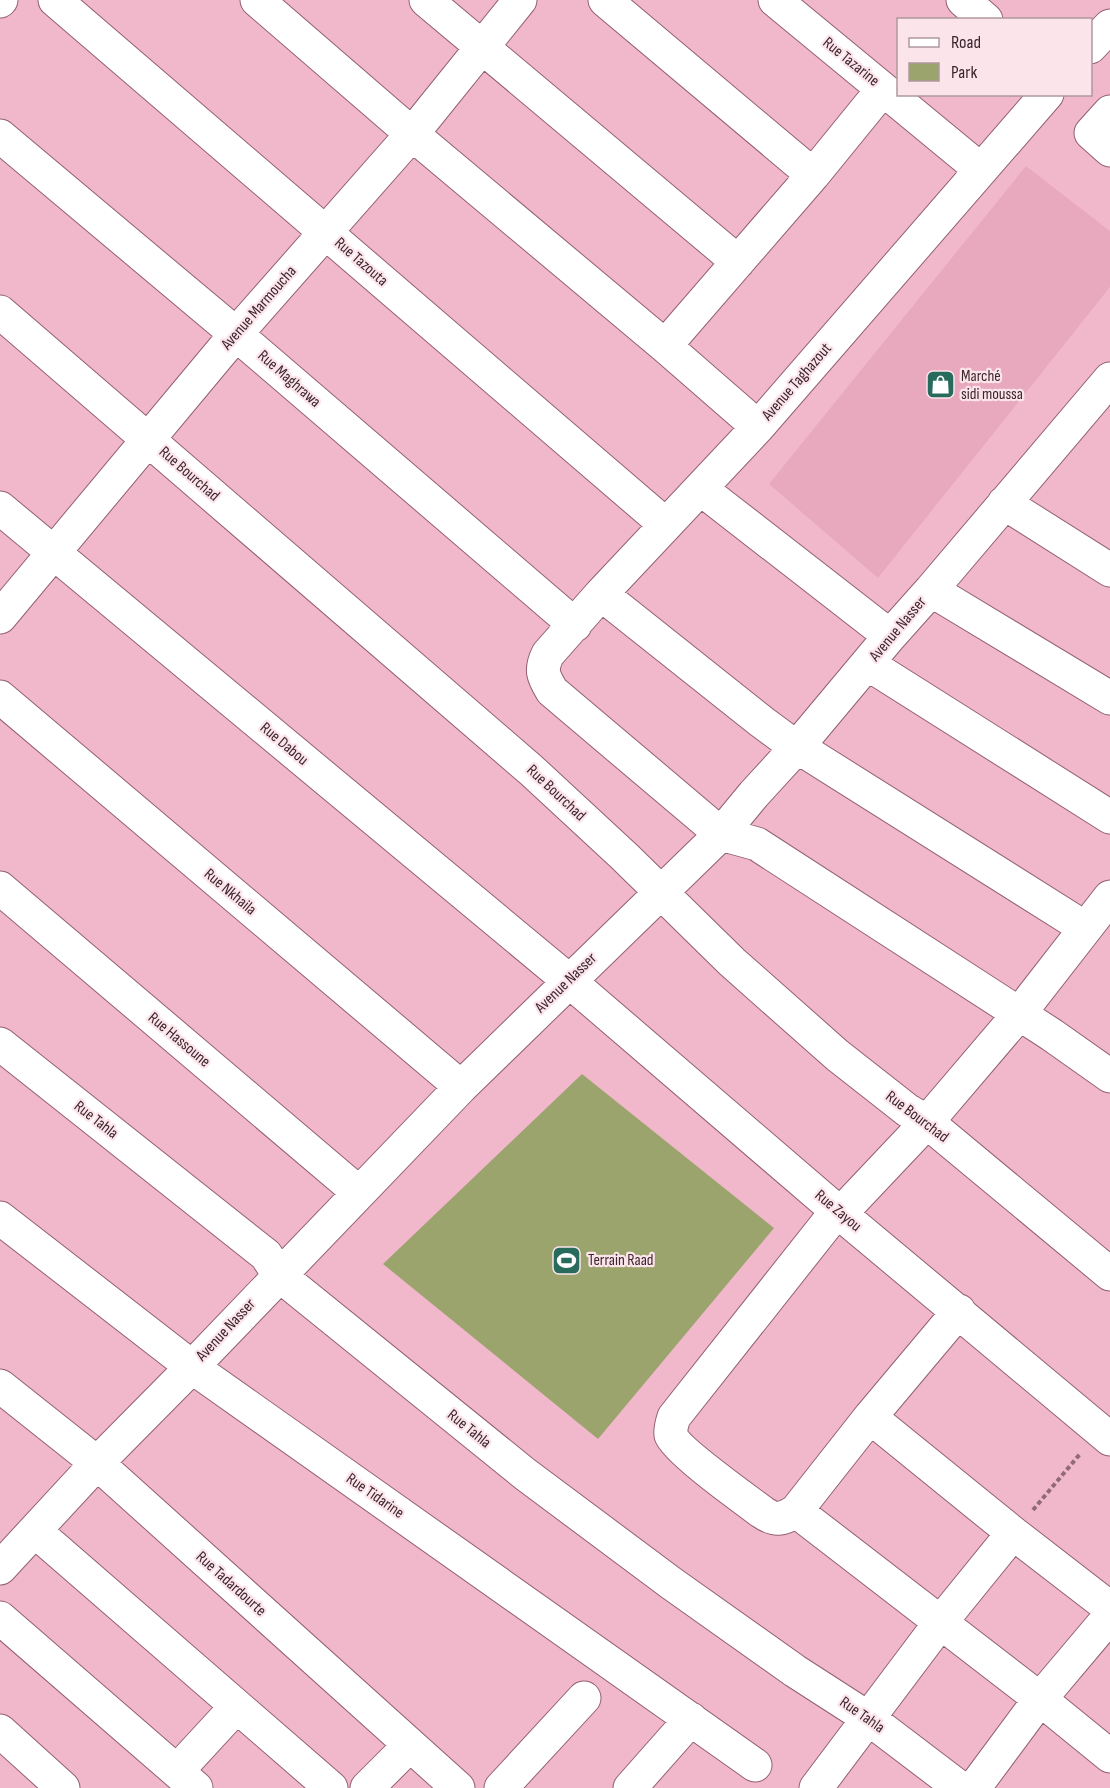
<svg xmlns="http://www.w3.org/2000/svg" width="1110" height="1788" font-family="'Sofia Sans Condensed',sans-serif">
<style>
.built{fill:#e8a9bf}
.green{fill:#9aa46c}
.lines{fill:none;stroke-linecap:round;stroke-linejoin:round}
.minor-casing{stroke:#926072;stroke-width:35}
.path{stroke:#906a77;stroke-width:4;stroke-dasharray:4.5 3;stroke-linecap:butt}
.minor{stroke:#fff;stroke-width:33}
.labels{text-anchor:middle;dominant-baseline:central;stroke-width:4.5;stroke-linejoin:round;paint-order:stroke}
.street-label{font-size:16px;fill:#3c262e;stroke:#fce4eb}
.poi-label{font-size:16px;fill:#3c262e;stroke:#fce4eb;text-anchor:start}
</style>
<rect width="100%" height="100%" fill="#f1b8cb"/>
<!-- built -->
<path class="built" d="M1026,166L1110,231V287L878,578L769,484Z"/>
<!-- green -->
<path class="green" d="M582,1074L774,1228L598,1439L383,1264Z"/>
<g class="lines">
<defs>
<path id="minor" d="M55,0L666,525
M257,0L412,134L665,346L758,427
M426,0L738,262
M605,0L813,175
M775,0L981,170
M963,0L986,20
M0,1L1,0
M1090,47L1110,26
M1047,94L758,427L601,594L548,654C540,670 543,676 552,691L721,834L757,844L1052,1035L1110,1076
M1110,112L1091,133L1110,150
M0,136L236,334L575,625
M0,312L531,770L625,857L732,962L837,1055L907,1110L927,1122L1110,1274
M665,346L813,175L883,89
M701,489L890,636
M1004,503L1110,570
M0,508L568,980L837,1211L1110,1439
M931,590L1110,698
M601,594L762,722L785,739L1085,928
M0,617L236,334L412,134L520,0
M868,664L1110,817
M0,697L461,1087
M0,888L358,1192
M0,1044L266,1255L279,1275L525,1474L671,1583L795,1671L868,1718L960,1788
M837,1211L674,1417C672,1423 670,1429 671,1435C676,1450 746,1500 762,1512C775,1521 782,1520 796,1511L870,1417L959,1311
M841,1213L927,1122L1019,1014L1110,897
M0,1218L192,1367L755,1765
M0,1386L97,1463L458,1788
M870,1417L1013,1533L1110,1608
M796,1511L1040,1699L1110,1756
M35,1531L331,1788
M0,1568L97,1463L192,1367L461,1087L721,834L754,794L798,746L890,636L931,590L1110,379
M0,1618L196,1788
M0,1731L63,1788
M177,1771L236,1707
M367,1788L410,1745
M501,1788L584,1698
M630,1788L691,1719
M816,1788L940,1623L1013,1533
M974,1788L1040,1699L1110,1616"/>
</defs>
<!-- minor casing -->
<use href="#minor" class="minor-casing"/>
<!-- path -->
<path class="path" d="M1033,1510L1080,1454"/>
<!-- minor -->
<use href="#minor" class="minor"/>
</g>
<!-- icons -->
<defs>
<symbol id="shop-square" viewBox="-11 -11 22 22"><rect x="-9" y="-9" width="18" height="18" rx="4" fill="#286b5d" stroke="#fce4eb"/><path d="M-5-2.5h2.3a2.7 3.5 0 0 1 5.4 0H5L5.5 6h-11ZM-1.5-2.5h3a1.5 2.3 0 0 0-3 0Z" fill="#fff"/></symbol>
<symbol id="stadium-square" viewBox="-11 -11 22 22"><rect x="-9" y="-9" width="18" height="18" rx="4" fill="#286b5d" stroke="#fce4eb"/><path d="M0-5a6.5 5 0 1 0 0 10a6.5 5 0 1 0 0-10ZM-3.5-1.8h7v3.6h-7Z" fill="#fff"/></symbol>
</defs>
<g fill-rule="evenodd">
<use href="#shop-square" x="924" y="368" width="33" height="33"/>
<use href="#stadium-square" x="550" y="1244" width="33" height="33"/>
</g>
<g class="labels">
<!-- street labels -->
<g class="street-label">
<text transform="translate(851 62) rotate(39)">Rue Tazarine</text>
<text transform="translate(361 262) rotate(41)">Rue Tazouta</text>
<text transform="translate(259 308) rotate(-49)">Avenue Marmoucha</text>
<text transform="translate(289 379) rotate(41)">Rue Maghrawa</text>
<text transform="translate(797 382) rotate(-49)">Avenue Taghazout</text>
<text transform="translate(189 474) rotate(41)">Rue Bourchad</text>
<text transform="translate(898 629) rotate(-50)">Avenue Nasser</text>
<text transform="translate(284 744) rotate(40)">Rue Dabou</text>
<text transform="translate(556 793) rotate(43)">Rue Bourchad</text>
<text transform="translate(230 892) rotate(40)">Rue Nkhaila</text>
<text transform="translate(566 983) rotate(-44)">Avenue Nasser</text>
<text transform="translate(179 1040) rotate(40)">Rue Hassoune</text>
<text transform="translate(917 1117) rotate(37)">Rue Bourchad</text>
<text transform="translate(96 1120) rotate(38)">Rue Tahla</text>
<text transform="translate(838 1211) rotate(40)">Rue Zayou</text>
<text transform="translate(226 1330) rotate(-47)">Avenue Nasser</text>
<text transform="translate(469 1429) rotate(39)">Rue Tahla</text>
<text transform="translate(375 1496) rotate(35)">Rue Tidarine</text>
<text transform="translate(231 1584) rotate(42)">Rue Tadardourte</text>
<text transform="translate(862 1715) rotate(35)">Rue Tahla</text>
</g>
<!-- poi labels -->
<g class="poi-label">
<text x="961" y="376">Marché<tspan x="961" dy="18">sidi moussa</tspan></text>
<text x="588" y="1260">Terrain Raad</text>
</g>
</g>
<!-- legend -->
<rect x="897" y="18" width="195" height="78" fill="#fce4eb" stroke="#af989f" stroke-width="1.5"/>
<rect x="909" y="38" width="30" height="9" fill="#ffffff" stroke="#af989f" stroke-width="1.5"/>
<text x="951" y="48" font-size="18" fill="#3c262e">Road</text>
<rect x="909" y="63" width="30" height="18" fill="#9aa46c" stroke="#af989f" stroke-width="1.5"/>
<text x="951" y="78" font-size="18" fill="#3c262e">Park</text>
</svg>
